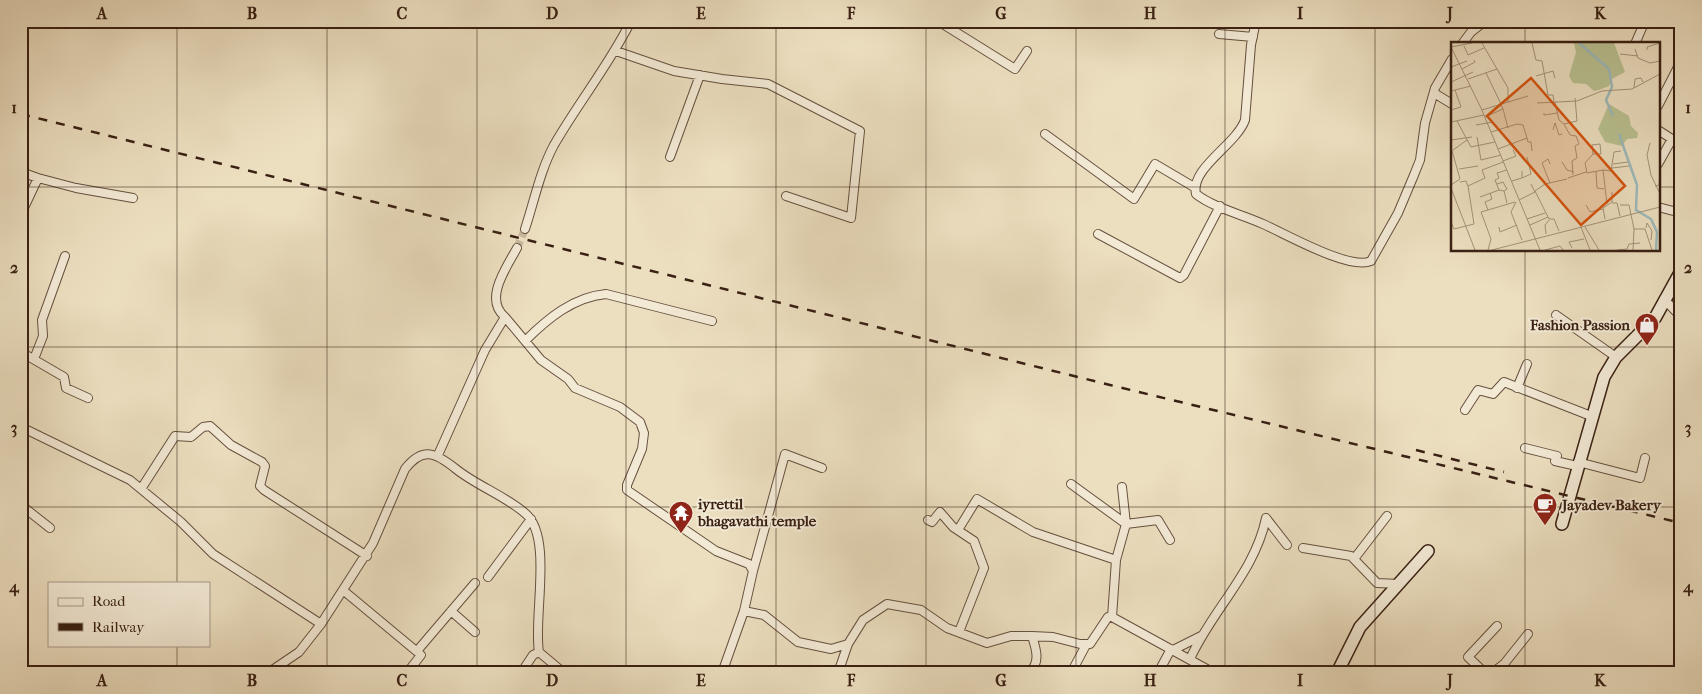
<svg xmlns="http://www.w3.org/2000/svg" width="1702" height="694" font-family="'IM FELL French Canon',serif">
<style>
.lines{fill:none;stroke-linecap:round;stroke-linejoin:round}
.minor-tunnel{stroke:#c8b99d;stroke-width:8;stroke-dasharray:8 4;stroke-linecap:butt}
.minor-casing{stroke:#66503e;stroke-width:10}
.secondary-casing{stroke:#392013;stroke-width:14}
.minor{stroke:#f3ead6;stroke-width:8}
.secondary{stroke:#f3ead6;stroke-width:11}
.rail{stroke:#392013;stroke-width:2.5;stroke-dasharray:9 9;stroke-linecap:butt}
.grid{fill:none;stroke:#392013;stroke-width:1;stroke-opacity:0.55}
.labels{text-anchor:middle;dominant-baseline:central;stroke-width:4;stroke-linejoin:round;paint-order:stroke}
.poi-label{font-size:15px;font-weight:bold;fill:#392013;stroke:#f3ead6;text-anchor:start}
.inset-river{fill:none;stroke:#9cbabc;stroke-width:2.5}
.inset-road{fill:none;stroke:#a4937b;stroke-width:1}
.view{fill:#d6530d;fill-opacity:0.15;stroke:#d6530d;stroke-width:2.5}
.inset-edge{fill:none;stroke:#392013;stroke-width:2.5}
.neatline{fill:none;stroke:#392013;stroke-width:2}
.grid-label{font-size:16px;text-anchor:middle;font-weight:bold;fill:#392013}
</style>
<rect width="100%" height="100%" fill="#ecdfc0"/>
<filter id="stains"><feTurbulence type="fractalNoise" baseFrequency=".004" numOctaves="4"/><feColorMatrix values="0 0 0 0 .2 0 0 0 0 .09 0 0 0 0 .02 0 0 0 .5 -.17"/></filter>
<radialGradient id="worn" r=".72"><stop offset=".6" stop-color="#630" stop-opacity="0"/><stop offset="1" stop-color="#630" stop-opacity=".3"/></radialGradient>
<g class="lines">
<!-- minor-tunnel -->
<path class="minor-tunnel" d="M517,248L525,229"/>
<defs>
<path id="minor" d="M938,21L1015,69L1027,51
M1256,21L1251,45L1245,120C1236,145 1190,168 1196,194C1214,208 1241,214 1263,224C1284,233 1350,271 1371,261L1398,213L1414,175L1420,160L1425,123L1435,88L1452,59
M1219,34L1253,37
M1462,44L1471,32L1485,21
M1635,44L1645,21
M616,51L674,71L722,79L768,84L860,131L851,218L786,196
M1434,93L1452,104
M1658,106L1681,61
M1658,130L1672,139L1658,164
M1045,134L1134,199L1155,164L1194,187
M670,157L700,75
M21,172L38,178
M1658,207L1681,213
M21,214L38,178L76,188L133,198
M525,229C534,202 540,171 554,145C578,103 609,65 631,21
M1098,234L1180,278L1184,275L1220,206
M1664,299L1681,317
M1556,315L1616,357
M505,317L541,360L568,379L575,388L620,407L640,422L644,433L642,449L627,485V490L716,551L749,564L753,571L744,611L764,615L798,642L831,649L848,644L863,620L887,604L921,610L947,628L987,643L1011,636H1032C1036,649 1041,662 1029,673
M525,341C547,319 573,297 606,294L712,321
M21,352L64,377L66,388L88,398
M34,359L43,336L42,320L65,256
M1517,388L1527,364
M1465,410L1478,390L1493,394L1504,382L1591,416
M21,427L130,480L181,522L213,554L321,624L373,543L405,469C423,446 436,453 456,469C477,486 506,496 526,514C553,538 533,618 539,652L564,673
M1525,448L1557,456L1555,461L1577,466
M438,455L485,350L505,317C483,299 507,267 517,248
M1578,462L1640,478L1645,458
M1122,487L1126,524L1158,520L1170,540
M141,489L175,436L191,437L203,427L210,426L231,445L262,462L265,466L260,486L264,490L367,556
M21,505L50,528
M928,520L932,522L940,512L953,527L974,541L984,568L959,632
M958,530L977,499L1033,532L1116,560L1126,524L1071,484
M1303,548L1351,556L1377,583L1399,584
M1354,559L1387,516
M753,571L785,454L822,468
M488,577L531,519
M344,591L421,655L407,673
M451,611L475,632
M1112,617L1116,560
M1032,636L1053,637L1080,644H1090L1108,617H1112L1214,673
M1173,650L1201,636
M417,651L475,583
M1190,659C1212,610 1255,572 1266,518L1287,545
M268,673L299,652L321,624
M521,673L533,655L539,652
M722,673L744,611
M838,673L848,644
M1071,673L1086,645
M1158,673L1171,649
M1485,673L1468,657L1497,626
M1492,673L1504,664L1528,634"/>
<path id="secondary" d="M1562,524L1604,377L1616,357L1655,318L1681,271
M1337,673L1360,627L1428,551"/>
</defs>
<!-- minor casing -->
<use href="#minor" class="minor-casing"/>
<!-- secondary casing -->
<use href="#secondary" class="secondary-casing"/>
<!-- minor -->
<use href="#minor" class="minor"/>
<!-- secondary -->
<use href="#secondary" class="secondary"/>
<!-- rail -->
<path class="rail" d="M21,114L1110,385L1681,523
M1416,450L1504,472"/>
</g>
<!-- grid -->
<path class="grid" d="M177,21V583M327,21V673M477,21V673M626,21V673M776,21V673M926,21V673M1076,21V673M1225,21V673M1375,21V673M1525,21V44M21,187H1452M1658,187H1681M1525,250V673M21,347H1681M21,507H1681M177,645V673"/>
<!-- icons -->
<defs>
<symbol id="shop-pin" viewBox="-11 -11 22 30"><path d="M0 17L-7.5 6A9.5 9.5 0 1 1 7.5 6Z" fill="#8f2418" stroke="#f3ead6"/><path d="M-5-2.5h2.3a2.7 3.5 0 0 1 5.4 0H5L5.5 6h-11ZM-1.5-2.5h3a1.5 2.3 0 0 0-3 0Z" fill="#fff"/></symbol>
<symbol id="cafe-pin" viewBox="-11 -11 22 30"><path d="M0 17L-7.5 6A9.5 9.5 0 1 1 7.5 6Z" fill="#8f2418" stroke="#f3ead6"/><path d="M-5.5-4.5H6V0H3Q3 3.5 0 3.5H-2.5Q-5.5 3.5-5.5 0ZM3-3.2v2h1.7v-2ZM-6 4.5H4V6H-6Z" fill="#fff"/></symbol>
<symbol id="temple-pin" viewBox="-11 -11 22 30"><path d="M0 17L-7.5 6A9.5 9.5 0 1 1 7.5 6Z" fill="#8f2418" stroke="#f3ead6"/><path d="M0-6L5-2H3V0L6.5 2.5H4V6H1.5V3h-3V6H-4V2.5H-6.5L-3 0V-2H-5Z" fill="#fff"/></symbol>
</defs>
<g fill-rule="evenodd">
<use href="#shop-pin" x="1633" y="311" width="28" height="38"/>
<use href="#cafe-pin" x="1531" y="491" width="28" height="38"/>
<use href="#temple-pin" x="667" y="499" width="28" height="38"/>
</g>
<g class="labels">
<!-- poi labels -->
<g class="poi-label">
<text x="1630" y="325" text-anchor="end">Fashion Passion</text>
<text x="698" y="504">iyrettil<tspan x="698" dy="17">bhagavathi temple</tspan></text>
<text x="1562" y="505">Jayadev Bakery</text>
</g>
</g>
<!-- overview -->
<g transform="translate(1451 42)">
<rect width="209" height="209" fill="#ecdfc0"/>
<path d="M123,1H163L174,30L161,37L158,44L148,48L143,49L135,42L122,41L118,34L125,10ZM158,62L178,74L180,84L187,91L186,96L176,97L171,104L154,100L147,87Z" fill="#b9c192"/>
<path class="inset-river" d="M128,1L158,27L161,45L155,58L162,74M168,92L186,143L185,168L200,177L206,190L205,208"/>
<path class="inset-road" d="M81,1L85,18L91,19L97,53H102L103,60M13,4L17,13L33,6M0,5L21,1M0,5L30,66L89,208M184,7L187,16L199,21L209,19M196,8V5L209,1M169,12L187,14M0,25L16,19M11,27L24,20L23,18M46,27L57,46V60M35,31L50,62M85,34L102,29L104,36M17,37L46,27L31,1M0,40L22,30M183,46L184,37L190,36L192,40M0,49L20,44M104,60L108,78L113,82M86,61L126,59L151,49L181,47L209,32M52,67L57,86M0,68L10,65L4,48M31,68L77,54M93,71V73L106,71M34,75L52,67L50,63M6,79L20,105L44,100M0,80L33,73M25,83L42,80M102,88L104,81L108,93L111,92M40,90L66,82L72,83L76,96L47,107M26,95L30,118L50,113M76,96L77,100H80L81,109M0,98L21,95M199,101L196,113L200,133L209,152M0,105L9,137L0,143M2,108L16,98M142,112H150L149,102L141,103L142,112L134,121L136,131L152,128L156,162M52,119L65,114L62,108M111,120L116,128L123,130M99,122L97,117L91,121L99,141M162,122L177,120M161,126L178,124M8,127L27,124M56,128L46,131L48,136L44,138L48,148L53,149L56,161M152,128L160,129L163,110L170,109M145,129L146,146L153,147M122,133L121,119L126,116L124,104L128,102L125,94L119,93L113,82L126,79L124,56M71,136L80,132L76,115M117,136L135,130M61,139L71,136V129M46,142L52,140L56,147L53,149M17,144L34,136L31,128L52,120M204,144L208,143L209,131M0,146L24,208M84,149L98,177H103L108,189M84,149L94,142L116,137M29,155L48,148M68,158L84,150L80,142M65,160L60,170L71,198M161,161H166L169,174M135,163L139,170L152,167M169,163H178L183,187H194L201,208M37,168L34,160L41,157L39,151M76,177L94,171M154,177L152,166L161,160V150M0,180L3,187L23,182L17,144L15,139L9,140M79,183L97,175M48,185L49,190L66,183M130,185L139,208M134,185L148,208M195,186L196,181L201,189L200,198M95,192L94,183L98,178M121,206L118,200L133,197M37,208L40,197L30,170L64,160M41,208L209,165M94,208L109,204L112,208M166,208L176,207L178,202L189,201M182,208L183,187"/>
<path class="view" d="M80,36L174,144L130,183L36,74Z"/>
<rect width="209" height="209" class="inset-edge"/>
</g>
<!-- margin -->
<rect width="1702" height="694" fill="none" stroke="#ecdfc0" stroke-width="55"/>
<!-- legend -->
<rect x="48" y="582" width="162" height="65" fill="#f3ead6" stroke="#a99988"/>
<rect x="58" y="598" width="25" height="8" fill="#f3ead6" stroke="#a99988"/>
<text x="92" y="606" font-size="15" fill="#392013">Road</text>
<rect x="58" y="623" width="25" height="8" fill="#392013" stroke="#a99988"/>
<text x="92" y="632" font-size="15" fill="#392013">Railway</text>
<rect x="28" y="28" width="1646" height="638" class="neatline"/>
<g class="grid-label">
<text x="102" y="19">A</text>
<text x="252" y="19">B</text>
<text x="402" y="19">C</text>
<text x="552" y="19">D</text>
<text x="701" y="19">E</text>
<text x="851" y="19">F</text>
<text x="1001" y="19">G</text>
<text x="1150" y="19">H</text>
<text x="1300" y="19">I</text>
<text x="1450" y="19">J</text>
<text x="1600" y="19">K</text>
<text x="14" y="113">1</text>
<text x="1688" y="113">1</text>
<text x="14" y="273">2</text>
<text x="1688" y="273">2</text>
<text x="14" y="433">3</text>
<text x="1688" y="433">3</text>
<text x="14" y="592">4</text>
<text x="1688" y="592">4</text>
<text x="102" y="686">A</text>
<text x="252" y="686">B</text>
<text x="402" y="686">C</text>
<text x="552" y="686">D</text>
<text x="701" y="686">E</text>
<text x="851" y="686">F</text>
<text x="1001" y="686">G</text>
<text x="1150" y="686">H</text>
<text x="1300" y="686">I</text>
<text x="1450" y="686">J</text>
<text x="1600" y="686">K</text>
</g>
<rect width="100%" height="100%" filter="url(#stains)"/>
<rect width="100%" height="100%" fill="url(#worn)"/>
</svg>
